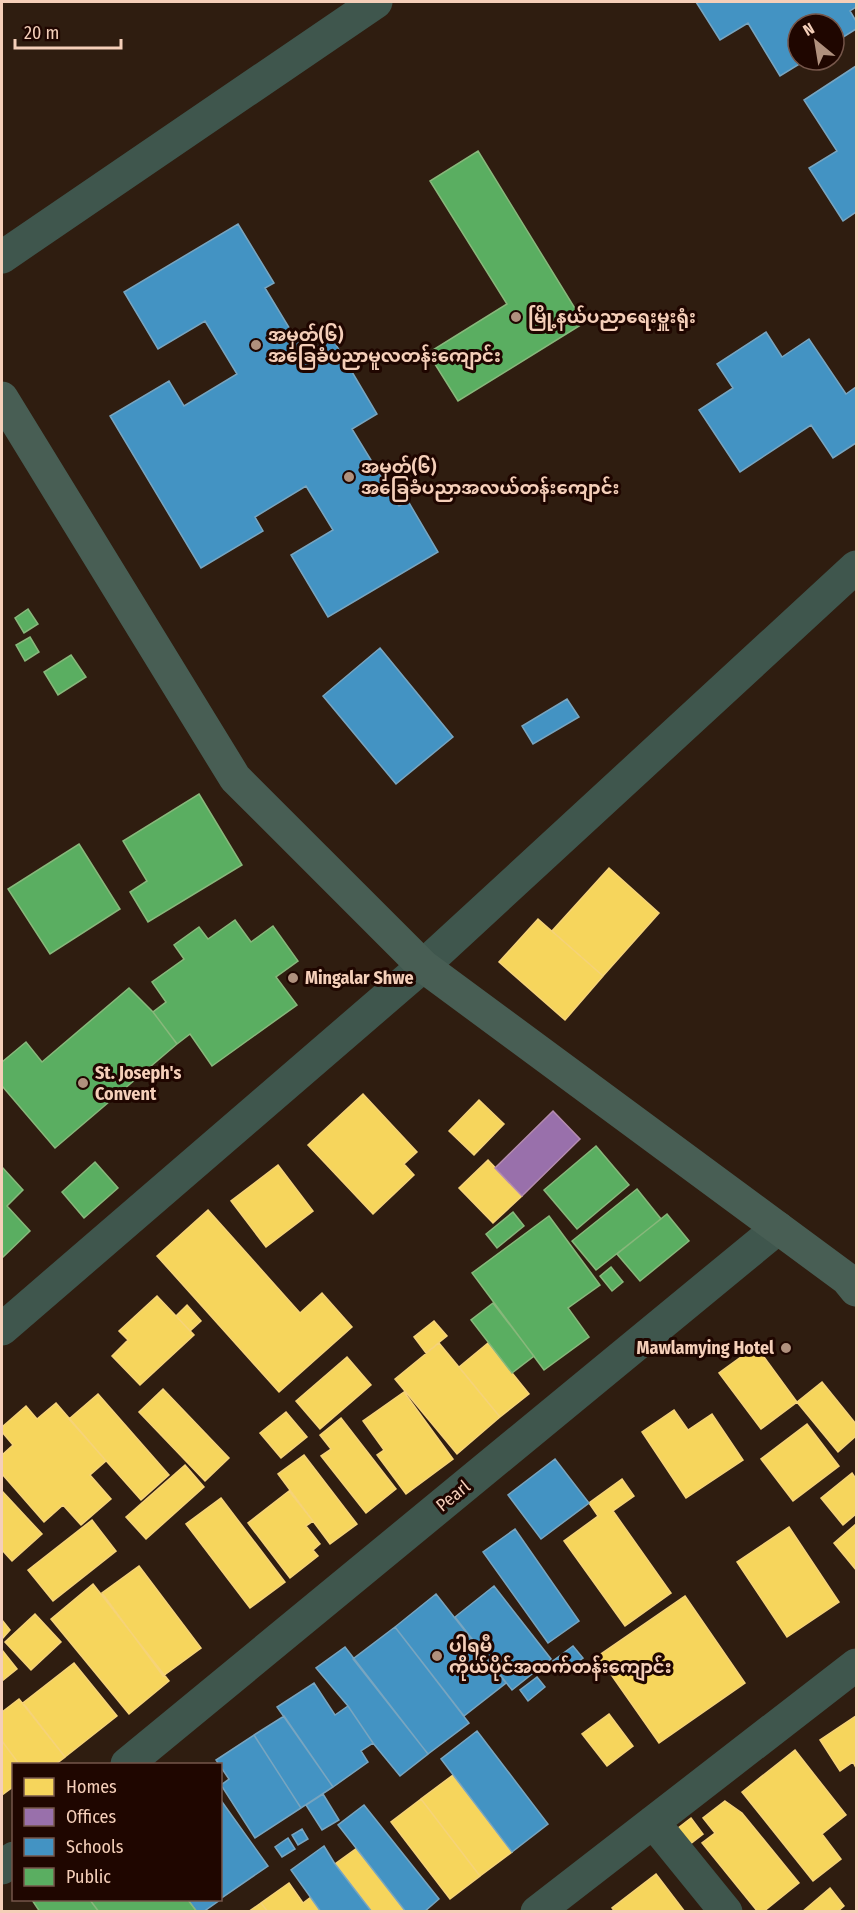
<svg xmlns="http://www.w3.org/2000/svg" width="858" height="1913" font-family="'Fira Sans Condensed','Noto Sans Myanmar',sans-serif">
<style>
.homes{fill:#f6d55c;stroke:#f6d378;stroke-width:1.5}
.offices{fill:#9970ab;stroke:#b58caf;stroke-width:1.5}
.schools{fill:#4393c3;stroke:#78a5c0;stroke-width:1.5}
.public{fill:#5aae61;stroke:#88b87b;stroke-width:1.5}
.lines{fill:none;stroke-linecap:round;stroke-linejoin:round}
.minor{stroke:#3f564d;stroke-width:33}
.major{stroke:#485e54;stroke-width:33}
.poi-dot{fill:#b0917e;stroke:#1f0600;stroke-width:2}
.labels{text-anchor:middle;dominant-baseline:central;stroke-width:6;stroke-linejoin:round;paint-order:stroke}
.poi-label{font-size:18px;font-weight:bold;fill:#f5cfb9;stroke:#1f0600;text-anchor:start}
.street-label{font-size:18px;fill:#f5cfb9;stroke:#1f0600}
</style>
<rect width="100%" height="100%" fill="#2f1d10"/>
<!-- homes -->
<path class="homes" d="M609,868L659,913L603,976L552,931Z
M538,919L603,976L565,1020L499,962Z
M363,1094L417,1152L404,1164L414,1175L373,1214L308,1145Z
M479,1100L504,1124L474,1155L449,1131Z
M488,1160L522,1196L493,1223L459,1188Z
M278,1165L313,1211L266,1247L231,1201Z
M208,1210L300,1313L322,1293L352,1327L279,1392L157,1256Z
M157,1296L194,1335L140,1385L112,1356L128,1340L119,1331Z
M187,1305L201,1321L190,1331L176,1316Z
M434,1321L447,1336L426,1353L414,1337Z
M439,1343L500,1417L457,1454L395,1379Z
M488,1343L529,1394L500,1417L459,1367Z
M756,1346L797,1402L761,1429L719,1373Z
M347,1357L371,1385L320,1429L296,1401Z
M822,1382L856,1424V1436L838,1452L797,1402Z
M163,1389L229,1458L205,1481L139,1412Z
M404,1392L453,1459L406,1494L377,1455L384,1450L363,1421Z
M98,1394L169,1475L141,1500L69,1419Z
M56,1403L106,1461L90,1475L111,1499L81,1525L63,1505L44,1522L2,1474V1455L13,1445L2,1432V1427L26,1406L37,1419Z
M674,1410L688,1430L712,1414L743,1460L686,1498L642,1432Z
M286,1412L307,1437L281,1458L260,1433Z
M341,1418L396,1489L366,1513L321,1456L331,1449L320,1435Z
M807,1424L839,1466L793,1501L761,1459Z
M304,1455L357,1524L330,1544L278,1474Z
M185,1465L204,1487L146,1539L126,1517Z
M852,1473L856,1479V1514L843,1525L821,1498Z
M622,1479L634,1496L613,1511L671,1593L625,1626L564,1541L598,1516L589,1503Z
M2,1491L42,1534L12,1561L2,1550Z
M289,1491L313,1521L306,1526L320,1544L313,1550L318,1556L290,1578L248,1523Z
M221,1498L285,1582L250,1608L186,1524Z
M92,1520L116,1551L53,1601L28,1570Z
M856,1524V1570L834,1543Z
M789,1527L839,1602L787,1637L737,1562Z
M139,1566L201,1648L163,1676L102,1593Z
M93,1584L169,1681L129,1714L51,1619Z
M685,1596L745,1683L659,1743L598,1656Z
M35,1614L61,1642L31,1670L5,1642Z
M2,1620L10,1630L2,1639Z
M2,1650L17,1669L2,1681Z
M74,1663L117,1716L65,1757L23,1703Z
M19,1699L65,1757L56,1764H19L2,1741V1712Z
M609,1714L633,1746L607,1766L582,1734Z
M856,1716V1768L853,1762L840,1771L820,1740Z
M2,1741L19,1764H14V1786L2,1795Z
M795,1750L846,1815L822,1834L841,1859L813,1881L742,1792Z
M453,1775L512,1852L480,1876L421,1799Z
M421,1799L480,1876L450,1899L391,1822Z
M725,1801L742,1813L799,1883L763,1912H758L702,1843L715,1833L703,1818Z
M691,1818L703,1834L689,1845L677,1829Z
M357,1848L406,1912H372L335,1864Z
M656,1874L685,1912H615L612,1908Z
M289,1883L303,1903L311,1897L321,1912H268L261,1903Z
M830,1888L844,1906L837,1912H802Z
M261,1903L268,1912H248Z"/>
<!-- offices -->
<path class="offices" d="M553,1111L580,1139L522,1196L495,1168Z"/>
<!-- schools -->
<path class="schools" d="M696,2H856V7L850,11L856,21V29L834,43V24H798V60H806L780,76L748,23L720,40Z
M856,66V212L843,221L809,168L837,151L804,100Z
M238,224L274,283L265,288L305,354L332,338L377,414L352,429L399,506L408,501L438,552L328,617L291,555L333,530L306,486L255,517L263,531L201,568L110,416L169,381L184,406L237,374L205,321L158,349L124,292Z
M766,332L782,357L809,339L846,394L856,387V443L833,458L811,425L740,472L699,410L733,388L717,364Z
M380,648L453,737L396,784L323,696Z
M567,699L579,717L533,744L522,726Z
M555,1459L589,1503L541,1539L508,1495Z
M515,1529L579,1621L548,1643L483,1552Z
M494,1586L551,1659L512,1690L455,1617Z
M436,1594L506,1683L464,1716L395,1627Z
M395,1627L469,1723L428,1754L353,1659Z
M573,1646L583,1658L562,1673L553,1661Z
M345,1647L428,1754L400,1776L373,1743L348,1706L316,1668Z
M537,1677L545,1687L528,1701L520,1690Z
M314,1683L335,1715L348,1706L373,1743L361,1751L368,1762L333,1787L277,1707Z
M284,1716L333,1787L301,1808L254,1735Z
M477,1731L548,1824L512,1852L441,1759Z
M254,1735L301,1808L255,1838L221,1785L229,1779L216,1760Z
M323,1794L339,1820L322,1830L306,1805Z
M220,1799L268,1866L220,1899Z
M364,1805L439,1899L424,1912H406L338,1825Z
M302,1829L308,1839L298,1845L292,1835Z
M288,1838L295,1849L282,1857L275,1847Z
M324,1846L335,1864L372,1912H321L291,1870Z
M188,1900H220L203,1912H197Z"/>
<!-- public -->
<path class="public" d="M478,151L584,323L458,401L428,353L507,304L430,181Z
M28,609L38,624L24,633L15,618Z
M30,637L39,652L25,661L16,645Z
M71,655L86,677L58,695L44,672Z
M199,794L242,865L148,922L130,892L147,881L123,841Z
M79,844L120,909L50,954L8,889Z
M235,920L251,942L273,926L298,961L276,977L297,1005L212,1066L190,1034L177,1044L153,1012L166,1002L152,982L184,959L174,945L199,927L208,939Z
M129,988L153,1012L177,1044L55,1148L2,1086V1062L26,1042L42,1062Z
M596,1146L629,1185L577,1229L544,1190Z
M95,1162L118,1188L84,1218L62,1192Z
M2,1167L23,1190L7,1206L30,1231L2,1258Z
M637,1189L661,1219L596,1270L572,1241Z
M513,1212L524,1226L497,1248L486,1234Z
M667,1214L689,1241L640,1281L617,1254Z
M549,1216L600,1285L568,1308L589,1337L544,1370L472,1273Z
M611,1267L623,1282L612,1291L600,1276Z
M493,1303L534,1356L512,1373L471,1320Z
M32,1900H90L99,1912H40Z
M90,1900H188L197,1912H99Z"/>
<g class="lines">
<!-- minor -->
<path class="minor" d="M2,257L376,2
M2,1329L423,966L856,567
M127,1764L778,1228
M653,1822L726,1912
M2,1868L14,1858
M537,1912L856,1665"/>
<!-- major -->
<path class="major" d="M2,398L235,778L423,966L847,1279L856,1290"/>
</g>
<!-- markers -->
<g class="poi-dot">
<circle cx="516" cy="317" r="6"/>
<circle cx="256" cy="345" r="6"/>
<circle cx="349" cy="477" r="6"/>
<circle cx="293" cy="978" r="6"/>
<circle cx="83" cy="1083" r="6"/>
<circle cx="786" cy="1348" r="6"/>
<circle cx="437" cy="1656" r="6"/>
</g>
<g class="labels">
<!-- poi labels -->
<g class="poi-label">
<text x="528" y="317">မြို့နယ်ပညာရေးမှူးရုံး</text>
<text x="268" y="335">အမှတ်(၆)<tspan x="268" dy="21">အခြေခံပညာမူလတန်းကျောင်း</tspan></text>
<text x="361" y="467">အမှတ်(၆)<tspan x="361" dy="21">အခြေခံပညာအလယ်တန်းကျောင်း</tspan></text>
<text x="305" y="978">Mingalar Shwe</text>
<text x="95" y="1073">St. Joseph's<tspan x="95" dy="21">Convent</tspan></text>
<text x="774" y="1348" text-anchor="end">Mawlamying Hotel</text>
<text x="449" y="1646">ပါရမီ<tspan x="449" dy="21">ကိုယ်ပိုင်အထက်တန်းကျောင်း</tspan></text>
</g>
<!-- street labels -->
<g class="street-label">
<text transform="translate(453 1496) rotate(-39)">Pearl</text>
</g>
</g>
<!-- border -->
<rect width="858" height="1913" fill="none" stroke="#f5cfb9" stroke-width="6"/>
<!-- legend -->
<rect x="12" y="1763" width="210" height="138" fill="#1f0600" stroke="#75564a" stroke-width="1.5"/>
<rect x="24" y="1778" width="30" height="18" fill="#f6d55c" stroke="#75564a" stroke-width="1.5"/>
<text x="66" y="1793" font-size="18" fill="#f5cfb9">Homes</text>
<rect x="24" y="1808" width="30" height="18" fill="#9970ab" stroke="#75564a" stroke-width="1.5"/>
<text x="66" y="1823" font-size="18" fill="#f5cfb9">Offices</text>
<rect x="24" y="1838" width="30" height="18" fill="#4393c3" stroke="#75564a" stroke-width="1.5"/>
<text x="66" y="1853" font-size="18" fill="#f5cfb9">Schools</text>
<rect x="24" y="1868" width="30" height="18" fill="#5aae61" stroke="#75564a" stroke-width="1.5"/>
<text x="66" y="1883" font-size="18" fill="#f5cfb9">Public</text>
<!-- north arrow -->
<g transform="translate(816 42) rotate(330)"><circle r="28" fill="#1f0600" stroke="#75564a" stroke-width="1.5"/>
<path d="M0-4.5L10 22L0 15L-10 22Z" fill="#b0917e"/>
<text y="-9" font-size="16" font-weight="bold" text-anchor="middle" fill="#f5cfb9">N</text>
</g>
<!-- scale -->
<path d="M15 39v9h106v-9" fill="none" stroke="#f5cfb9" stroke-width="3"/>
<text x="24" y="39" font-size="18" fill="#f5cfb9" stroke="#1f0600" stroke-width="4.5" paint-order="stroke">20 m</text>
</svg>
